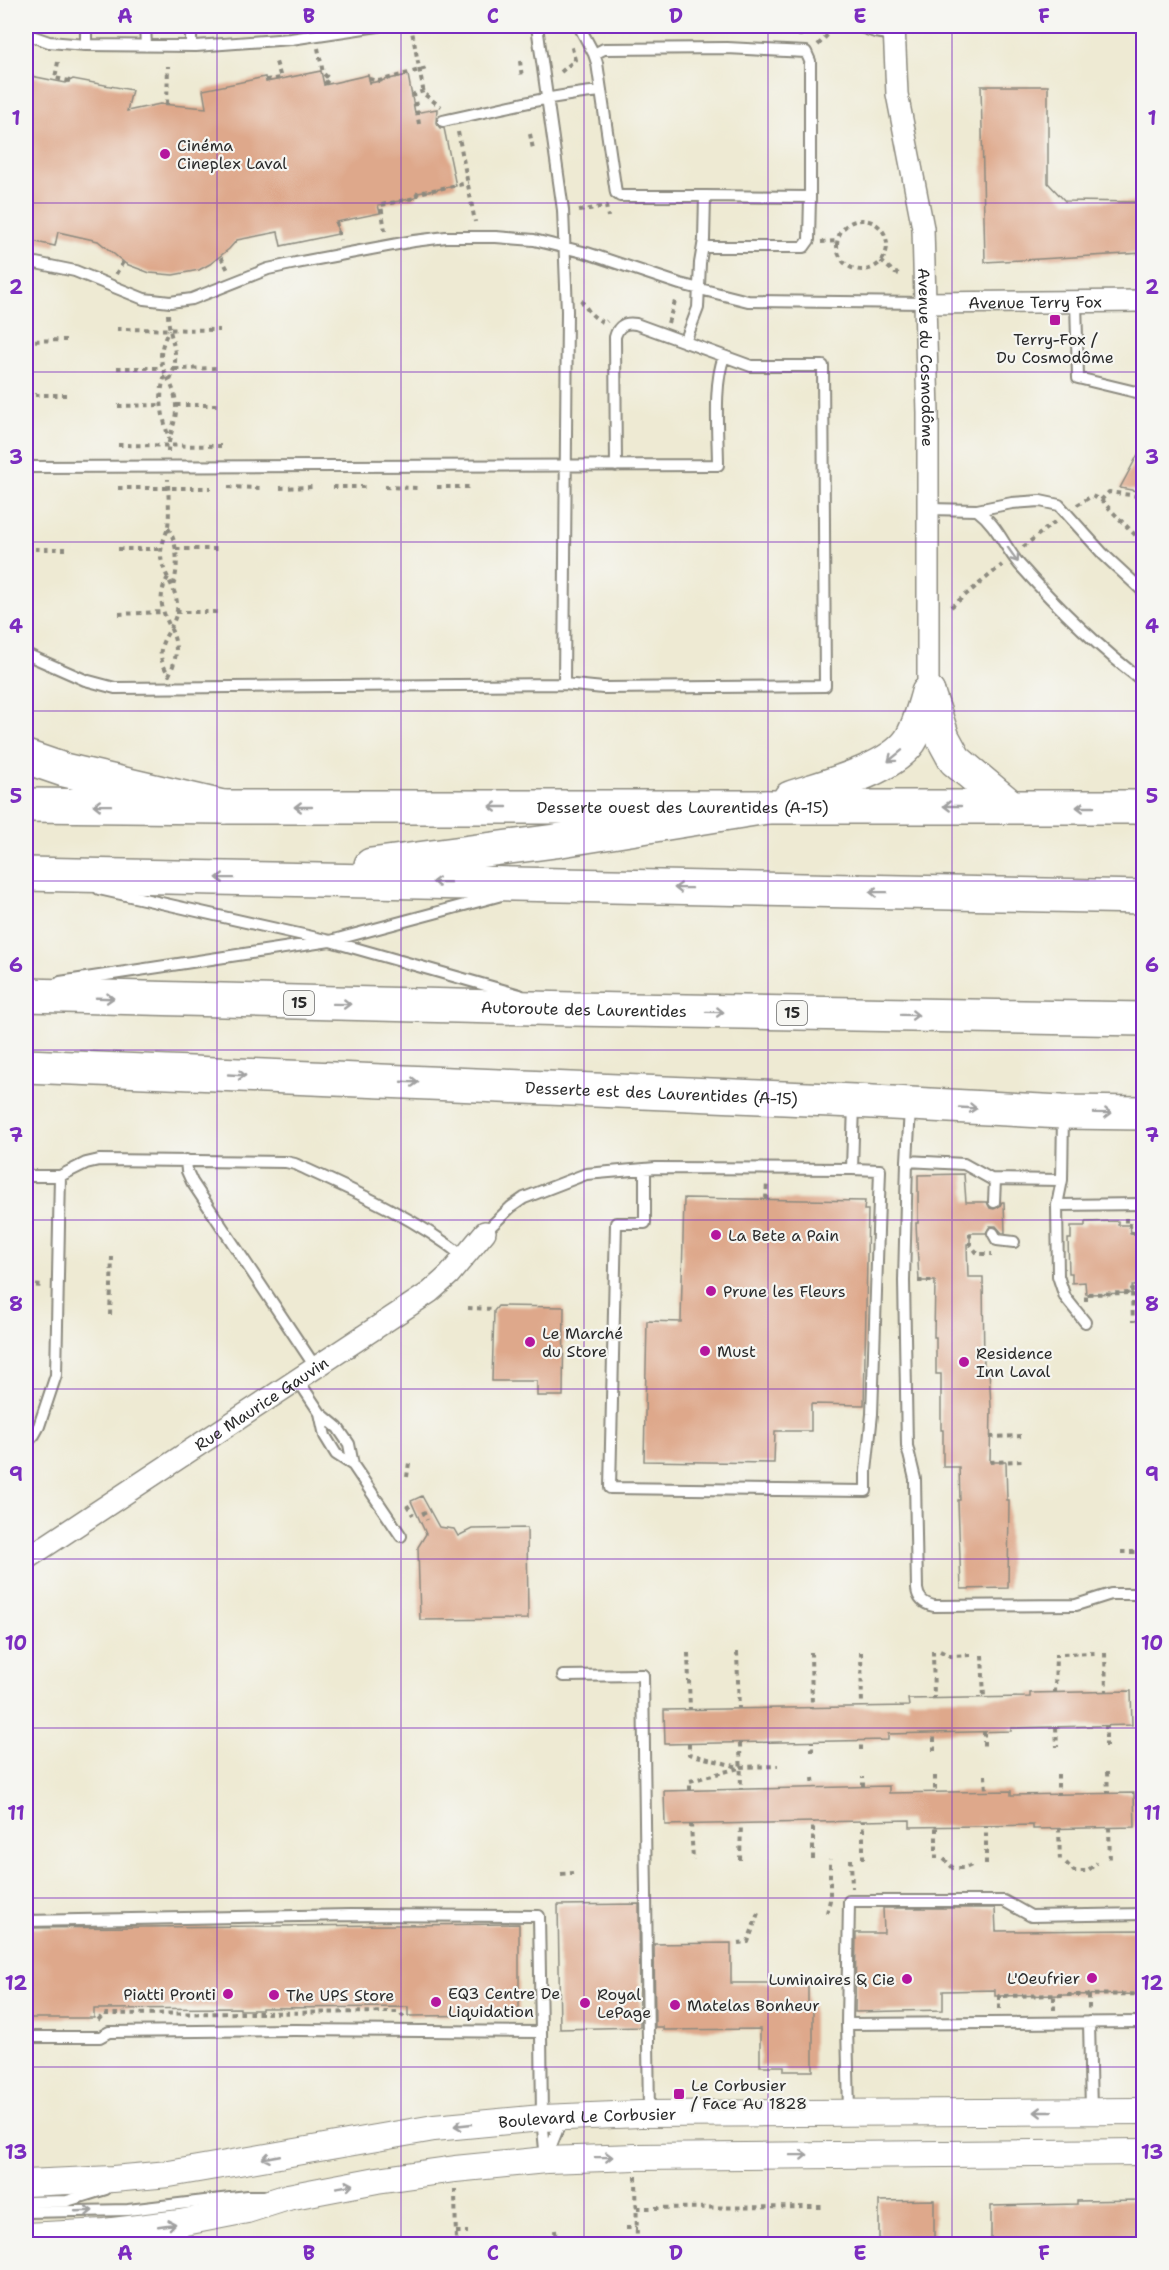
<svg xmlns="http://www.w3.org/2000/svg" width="1169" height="2270" font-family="'Shantell Sans',sans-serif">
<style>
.building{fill:#dea88b}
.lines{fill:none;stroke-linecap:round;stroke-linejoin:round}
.service-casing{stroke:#8c8a7f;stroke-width:14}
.minor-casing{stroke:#8c8a7f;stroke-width:24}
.tertiary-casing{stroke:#8c8a7f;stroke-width:28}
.primary-casing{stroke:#8c8a7f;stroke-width:36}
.motorway-casing{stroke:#8c8a7f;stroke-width:36}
.path{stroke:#8c8a7f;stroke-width:4;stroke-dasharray:4.5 4.5;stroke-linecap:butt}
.service{stroke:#fff;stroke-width:10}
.minor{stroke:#fff;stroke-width:21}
.tertiary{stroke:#fff;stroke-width:26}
.primary{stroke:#fff;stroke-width:33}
.motorway{stroke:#fff;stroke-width:33}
.oneway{stroke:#a0a0a0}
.grid{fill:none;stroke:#7b2cbf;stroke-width:1.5;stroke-opacity:0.55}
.poi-dot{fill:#b5179e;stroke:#f6f6f2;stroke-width:2}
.labels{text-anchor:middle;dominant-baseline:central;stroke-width:4.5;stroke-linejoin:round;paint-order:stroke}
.shield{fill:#f6f6f2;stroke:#686867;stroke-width:1.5}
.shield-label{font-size:15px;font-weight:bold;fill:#2b2b2b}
.poi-label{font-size:16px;fill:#2b2b2b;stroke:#f6f6f2;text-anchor:start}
.street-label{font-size:16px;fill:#2b2b2b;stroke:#f6f6f2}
.neatline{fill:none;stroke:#7b2cbf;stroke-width:2}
.grid-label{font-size:20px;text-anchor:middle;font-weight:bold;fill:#7b2cbf}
</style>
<rect width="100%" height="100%" fill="#f6f6f2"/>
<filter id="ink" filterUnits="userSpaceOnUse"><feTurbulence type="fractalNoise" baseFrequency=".0167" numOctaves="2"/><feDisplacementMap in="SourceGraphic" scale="12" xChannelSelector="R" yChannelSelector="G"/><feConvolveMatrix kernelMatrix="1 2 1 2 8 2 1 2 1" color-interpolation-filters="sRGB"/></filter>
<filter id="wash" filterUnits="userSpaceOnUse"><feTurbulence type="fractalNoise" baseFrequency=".008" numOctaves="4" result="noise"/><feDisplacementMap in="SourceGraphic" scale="24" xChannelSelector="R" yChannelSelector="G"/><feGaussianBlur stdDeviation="1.35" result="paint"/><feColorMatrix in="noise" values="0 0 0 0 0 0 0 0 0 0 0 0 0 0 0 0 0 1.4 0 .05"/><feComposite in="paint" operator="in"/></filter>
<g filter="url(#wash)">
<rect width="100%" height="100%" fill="#eeead3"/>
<g id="blocks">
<!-- building -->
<path class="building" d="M321,71L324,85L368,75L370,83L408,75L415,113L437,109L436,123L440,128H444L456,186L418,193L415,198L378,205L380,213L336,222L338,234L281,246L278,232L237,240L229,249L210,264L199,270L173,275L150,273L126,264L98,241L58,232L55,246L26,240V75L66,83L73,79L132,90L127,111L160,104L206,108L203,90L265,77L266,82Z
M981,86H1048V183L1065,201L1143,202V253L985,262Z
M1143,445V492L1120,488Z
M964,1174L966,1202H987L990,1208L994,1209L1000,1206L1002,1202H1004L1005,1233H1002L996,1226H990L986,1233H970V1244H967L968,1277H983L984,1370H989L991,1407L990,1462H1006L1007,1500H1009L1008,1588L961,1589L958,1500H960L959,1467H943V1430H941V1374H936V1337H934L935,1281H919L916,1223H918V1175Z
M684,1198L865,1201L864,1210H868L864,1405L811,1404V1431H775L774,1463L644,1461L647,1321L681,1322Z
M1118,1221V1225H1130L1131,1233H1143V1286H1132V1293L1086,1294L1085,1282L1072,1283V1273H1069L1068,1239H1071V1226H1085V1222Z
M498,1306L564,1307L563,1396H537V1381H492L494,1311Z
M422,1496L439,1527L454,1529L458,1536L472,1529L527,1528L528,1619L420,1620L418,1547L426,1534L411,1501Z
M1131,1691L1132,1725L1011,1728V1731L888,1734V1740L665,1744L664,1710L909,1706L908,1699L1030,1697V1693Z
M889,1786V1793L1011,1791V1795L1134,1793L1135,1827L1033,1829V1825L910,1827V1820L665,1825L664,1791Z
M639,1904L640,2027L560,2029L558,1905Z
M883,1908H995L996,1931L1143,1930V1994L995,1996V1990L943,1991V2010L855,2012L856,1933H884Z
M519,1924V2015L408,2016V2007L262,2008V2010H240V2008L94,2009V2018H26V1928Z
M731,1943V1983H808V2005H813V2071H784V2066H760V2029L663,2030V2027H655L654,1944Z
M934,2200V2244H879V2201Z
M1142,2200L1143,2244H991V2206L1077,2204V2201Z"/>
</g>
</g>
<g filter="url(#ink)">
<use href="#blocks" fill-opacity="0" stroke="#8c8a7f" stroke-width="1.5"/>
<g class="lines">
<defs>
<path id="service" d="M86,26V45
M145,26L146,46
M579,26L594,54L597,63L616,193L620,196H705
M858,26L875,32L894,35
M26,34L49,42L86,45L196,46L291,39L378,26
M191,46V26
M594,54L604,49L727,48L806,52L810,61V197
M443,121C495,110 547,96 601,91
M26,261L75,271L144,299L170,302L192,299L268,269L296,263L414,241L446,237H496L534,240L587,253L680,284L748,301L925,303
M1076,301L1078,378L1144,394
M685,342L698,308L700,263L704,240L705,196L810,197L809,240L804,247H704
M26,467L718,465C718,435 713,384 724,357
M928,509L977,510L1012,503L1040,501L1059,505L1103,554L1144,592
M977,510C997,525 1004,546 1019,564C1057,607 1098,647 1144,682
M26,654L85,680L115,688L564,684L567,311L563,210L537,26
M564,684L603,688L825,686L823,366H751L636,324C625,322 618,326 615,337L616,466
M99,889L330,941L520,995
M60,982L330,941L498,896
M910,1109L907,1161L964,1164L991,1179L1062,1180
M1063,1115L1062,1180L1057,1205L1058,1276L1065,1297L1085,1322
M186,1160L187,1171L192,1182L316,1368
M907,1161L904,1281L907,1446L915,1479L917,1589C918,1599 924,1604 934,1606L1076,1605L1111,1594H1144
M645,1169V1223H616L610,1488L866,1491V1471L872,1414L880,1170L852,1169
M26,1176H60L56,1375L39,1426L34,1435L26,1443
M60,1176L86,1163L99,1160L286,1162L295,1164C354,1191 414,1217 464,1257
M994,1202L995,1180
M1057,1205L1144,1204
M485,1232L511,1207L524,1198L586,1174L656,1168L852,1169L854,1104
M993,1233L997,1240L1014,1242
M298,1380L320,1413L338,1428L349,1444L353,1465
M320,1413L325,1436L336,1454L353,1465L401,1536
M563,1676L643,1675L649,2114
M26,1921L350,1915L539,1916L541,2032
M1089,2022L1091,2111
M847,2024L849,1901H1004L1031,1916L1144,1914
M26,2037H100L109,2032L294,2030L541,2032L542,2118L546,2160
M849,2113L847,2024L1144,2022
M547,2156L562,2118
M26,2202L67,2201L106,2189
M26,2212L128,2210L247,2196H264"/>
<g id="minor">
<path id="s1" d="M894,26L897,94L923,228L928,413V693"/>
<path id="s2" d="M925,303L1144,301"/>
<path id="s3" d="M26,1559L430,1292L449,1275L485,1232"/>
</g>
<g id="tertiary">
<path id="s4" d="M26,2183L113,2179L169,2174L434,2128L542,2118L640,2114L1144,2111"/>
<path d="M26,2236L104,2232L180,2223L247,2210L288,2197L377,2180L455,2169L546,2160L636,2157L1144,2152"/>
</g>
<g id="primary">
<path d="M928,693L943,738L955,760L1010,806"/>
<path id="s5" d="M26,757L64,770L223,807H1144"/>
<path d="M790,798C825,786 889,771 910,741C919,727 923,709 928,693"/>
<path id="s6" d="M26,1066L854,1101L1062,1112L1144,1113"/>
</g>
<g id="motorway">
<path d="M26,805L223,807"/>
<path d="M371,865L555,841L767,807"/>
<path d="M26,874L1144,897"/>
<path id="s7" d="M26,995L573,1009L1144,1019"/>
</g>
</defs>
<!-- service casing -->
<use href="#service" class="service-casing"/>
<!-- minor casing -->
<use href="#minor" class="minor-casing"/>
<!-- tertiary casing -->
<use href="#tertiary" class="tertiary-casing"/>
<!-- primary casing -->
<use href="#primary" class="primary-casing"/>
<!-- motorway casing -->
<use href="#motorway" class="motorway-casing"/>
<!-- path -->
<path class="path" d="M408,26L412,31L424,94L441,107
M775,34H800V37
M818,45L836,26
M318,48L323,73L329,79L324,85
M520,61L522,78
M58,62L55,78L70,81
M561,72L575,60L571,44
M369,79L379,81L427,68
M266,80L281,78L276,62
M167,104L168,66
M419,124L414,94L424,91
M458,132L475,222
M530,134L533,149
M579,211L606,206L608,217
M837 245a25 25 0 1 1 50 0a25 25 0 1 1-50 0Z
M336,222L340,240
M385,231L381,205L415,198L418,193L468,183
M821,242L838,241
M221,257L228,270
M881,261L895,273L900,274
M116,274L123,262
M581,300C588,311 593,318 605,323L607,321
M168,314C169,344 183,350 169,383
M668,323L676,298
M117,329L220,330
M26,341L66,340
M117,368H162
M175,369L220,368
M165,376C157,397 163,418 169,439
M26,395H66
M176,405H221
M118,406L161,405
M118,445L221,446
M168,452C168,436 177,422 176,406C175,373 148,370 169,330
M228,487L261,488
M333,487H366
M385,487L417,488
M437,487H471
M118,488H211
M280,488L314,487
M1101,500L1109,492L1144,497
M1077,505L1092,496L1101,500L1144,544
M168,528C178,543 179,568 173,586
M1023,547L1057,520
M26,549H66
M118,549H161
M176,549H221
M168,577C145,620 193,628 169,675C148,644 173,636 177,610C179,590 163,576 161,557C160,545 166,537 168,526C170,511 168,494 168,479
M951,607L1002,565
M176,612H221
M119,614L163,612
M766,1199L767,1182
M1126,1218V1225H1130L1131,1233H1144
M970,1233V1244L978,1254H992
M918,1281H935
M27,1285L44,1286
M1132,1293L1133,1322
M1086,1301V1294L1132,1293V1286H1144
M468,1308L495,1309
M110,1315L112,1257
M1136,1322L1144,1316
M1138,1428L1144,1432
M990,1437L1021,1436
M990,1462L1022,1461
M407,1477L409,1463
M407,1505L413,1515
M423,1511L427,1520
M1121,1552H1144
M933,1651L934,1699
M940,1651L950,1656L971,1655
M737,1652L739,1709
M811,1652L812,1708
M861,1652L862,1707
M688,1653L690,1710
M1105,1653L1106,1692
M1063,1654L1095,1653
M982,1655L984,1698
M1055,1693L1056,1654
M1056,1727L1057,1747
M984,1732V1749
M740,1743L741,1789
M689,1744V1754L739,1767L778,1766
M1106,1747V1726
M861,1750V1741
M934,1751V1733
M812,1752V1742
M1107,1772L1108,1793
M1058,1774V1794
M985,1775L986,1792
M935,1776V1793
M813,1778L814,1788
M863,1787V1777
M690,1790V1781L739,1768
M691,1824L693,1860
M1109,1827L1110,1862
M1059,1828L1060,1863
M813,1859V1822
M851,1859L852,1888
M863,1859V1821
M936,1859V1827
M944,1859L953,1868H965L974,1864
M740,1860L741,1823
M1066,1863L1074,1871H1087L1097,1863
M986,1864V1825
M561,1874L573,1873
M827,1913L830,1900V1859
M738,1943L748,1942L758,1913
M1089,1995V2009
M999,2009V1996L1144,1994
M1054,2010V1995
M98,2020L104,2014L398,2012L404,2017
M636,2176L637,2244
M455,2189L456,2244
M637,2208L823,2207
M626,2228H637
M555,2230L556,2244
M456,2232H468"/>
<!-- service -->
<use href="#service" class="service"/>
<!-- minor -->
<use href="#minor" class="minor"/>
<!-- tertiary -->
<use href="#tertiary" class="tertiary"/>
<!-- primary -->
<use href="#primary" class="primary"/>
<!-- motorway -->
<use href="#motorway" class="motorway"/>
</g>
<!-- one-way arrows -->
<defs><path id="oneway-shaft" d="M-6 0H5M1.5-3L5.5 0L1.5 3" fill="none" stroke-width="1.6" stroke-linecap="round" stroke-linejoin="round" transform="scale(1.5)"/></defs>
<g class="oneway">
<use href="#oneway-shaft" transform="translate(1013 555) rotate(55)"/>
<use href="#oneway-shaft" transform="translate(895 756) rotate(141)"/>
<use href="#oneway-shaft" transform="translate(102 805) rotate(-179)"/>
<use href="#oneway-shaft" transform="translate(952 806) rotate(180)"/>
<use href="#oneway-shaft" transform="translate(303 807) rotate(180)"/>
<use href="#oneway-shaft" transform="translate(498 807) rotate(180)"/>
<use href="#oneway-shaft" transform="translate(1085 807) rotate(-180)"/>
<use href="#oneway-shaft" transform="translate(225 878) rotate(-179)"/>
<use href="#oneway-shaft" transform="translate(441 882) rotate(-179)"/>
<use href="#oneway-shaft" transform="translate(683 888) rotate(-179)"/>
<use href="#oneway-shaft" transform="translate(878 892) rotate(-179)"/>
<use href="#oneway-shaft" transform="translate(105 998) rotate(2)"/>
<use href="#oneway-shaft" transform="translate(342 1004) rotate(1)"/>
<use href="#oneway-shaft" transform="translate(715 1012) rotate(1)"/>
<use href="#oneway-shaft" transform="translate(910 1015) rotate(1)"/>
<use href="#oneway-shaft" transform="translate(237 1075) rotate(3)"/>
<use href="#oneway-shaft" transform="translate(410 1082) rotate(2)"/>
<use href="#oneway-shaft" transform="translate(968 1108) rotate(3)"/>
<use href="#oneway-shaft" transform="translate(1103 1113) rotate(1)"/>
<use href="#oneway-shaft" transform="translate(1043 2112) rotate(180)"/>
<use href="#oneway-shaft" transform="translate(463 2125) rotate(174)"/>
<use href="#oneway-shaft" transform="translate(799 2155) rotate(-1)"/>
<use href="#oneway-shaft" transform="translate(271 2157) rotate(169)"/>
<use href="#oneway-shaft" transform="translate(604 2157) rotate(-1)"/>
<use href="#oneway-shaft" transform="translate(345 2186) rotate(-10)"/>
<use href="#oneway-shaft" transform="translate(84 2211) rotate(-2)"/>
<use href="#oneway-shaft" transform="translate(167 2225) rotate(-8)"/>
</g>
</g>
<!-- grid -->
<path class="grid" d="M217,26V2244M401,26V2244M584,26V2244M768,26V2244M952,26V2244M26,203H1144M26,372H1144M26,542H1144M26,711H1144M26,881H1144M26,1050H1144M26,1220H1144M26,1389H1144M26,1559H1144M26,1728H1144M26,1898H1144M26,2067H1144"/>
<!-- markers -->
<g class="poi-dot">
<circle cx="165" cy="154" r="6"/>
<rect x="1049" y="314" width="12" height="12" rx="3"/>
<circle cx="716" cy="1235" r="6"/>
<circle cx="711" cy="1291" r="6"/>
<circle cx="530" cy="1342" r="6"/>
<circle cx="705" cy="1351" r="6"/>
<circle cx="964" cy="1362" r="6"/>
<circle cx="1092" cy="1978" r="6"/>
<circle cx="907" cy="1979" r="6"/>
<circle cx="228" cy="1994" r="6"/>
<circle cx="274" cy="1995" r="6"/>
<circle cx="436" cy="2002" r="6"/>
<circle cx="585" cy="2003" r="6"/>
<circle cx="675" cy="2005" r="6"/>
<rect x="673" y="2088" width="12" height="12" rx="3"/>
</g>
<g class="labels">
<!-- shield labels -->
<g class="shield">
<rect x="284" y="991" width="30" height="24" rx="4.5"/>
<rect x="777" y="1001" width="30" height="24" rx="4.5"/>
</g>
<g class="shield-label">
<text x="299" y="1003">15</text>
<text x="792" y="1013">15</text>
</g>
<!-- poi labels -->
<g class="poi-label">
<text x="177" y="145">Cinéma<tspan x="177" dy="18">Cineplex Laval</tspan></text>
<text x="1055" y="339" text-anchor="middle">Terry-Fox /<tspan x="1055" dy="18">Du Cosmodôme</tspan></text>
<text x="728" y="1235">La Bete a Pain</text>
<text x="723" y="1291">Prune les Fleurs</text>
<text x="542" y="1333">Le Marché<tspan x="542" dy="18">du Store</tspan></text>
<text x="717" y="1351">Must</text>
<text x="976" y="1353">Residence<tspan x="976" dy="18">Inn Laval</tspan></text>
<text x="1080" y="1978" text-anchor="end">L'Oeufrier</text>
<text x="895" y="1979" text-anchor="end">Luminaires &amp; Cie</text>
<text x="448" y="1993">EQ3 Centre De<tspan x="448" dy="18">Liquidation</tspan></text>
<text x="216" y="1994" text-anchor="end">Piatti Pronti</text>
<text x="597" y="1994">Royal<tspan x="597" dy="18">LePage</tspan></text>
<text x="286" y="1995">The UPS Store</text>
<text x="687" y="2005">Matelas Bonheur</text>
<text x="691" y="2085">Le Corbusier<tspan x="691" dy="18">/ Face Au 1828</tspan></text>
</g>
<!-- street labels -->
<g class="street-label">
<text stroke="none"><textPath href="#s2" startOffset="110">Avenue Terry Fox</textPath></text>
<text stroke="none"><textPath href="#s1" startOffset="334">Avenue du Cosmodôme</textPath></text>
<text stroke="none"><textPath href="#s5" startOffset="663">Desserte ouest des Laurentides (A-15)</textPath></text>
<text stroke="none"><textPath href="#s7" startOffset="558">Autoroute des Laurentides</textPath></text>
<text stroke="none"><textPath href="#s6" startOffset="636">Desserte est des Laurentides (A-15)</textPath></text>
<text stroke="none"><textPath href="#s3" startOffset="282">Rue Maurice Gauvin</textPath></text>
<text stroke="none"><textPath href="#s4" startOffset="566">Boulevard Le Corbusier</textPath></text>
</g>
</g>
<!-- margin -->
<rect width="1169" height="2270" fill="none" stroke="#f6f6f2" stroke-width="66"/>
<rect x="33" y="33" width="1103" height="2204" class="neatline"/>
<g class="grid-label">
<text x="125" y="23">A</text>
<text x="309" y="23">B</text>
<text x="493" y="23">C</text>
<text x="676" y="23">D</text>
<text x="860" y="23">E</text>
<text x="1044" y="23">F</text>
<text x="16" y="125">1</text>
<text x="1152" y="125">1</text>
<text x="16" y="294">2</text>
<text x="1152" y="294">2</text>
<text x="16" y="464">3</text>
<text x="1152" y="464">3</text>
<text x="16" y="633">4</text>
<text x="1152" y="633">4</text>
<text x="16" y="803">5</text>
<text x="1152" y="803">5</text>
<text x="16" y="972">6</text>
<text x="1152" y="972">6</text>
<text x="16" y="1142">7</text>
<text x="1152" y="1142">7</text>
<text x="16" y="1311">8</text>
<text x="1152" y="1311">8</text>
<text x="16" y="1481">9</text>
<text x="1152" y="1481">9</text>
<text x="16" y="1650">10</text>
<text x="1152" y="1650">10</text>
<text x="16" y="1820">11</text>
<text x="1152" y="1820">11</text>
<text x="16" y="1990">12</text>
<text x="1152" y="1990">12</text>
<text x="16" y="2159">13</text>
<text x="1152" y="2159">13</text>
<text x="125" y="2260">A</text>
<text x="309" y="2260">B</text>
<text x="493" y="2260">C</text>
<text x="676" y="2260">D</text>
<text x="860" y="2260">E</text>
<text x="1044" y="2260">F</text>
</g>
</svg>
